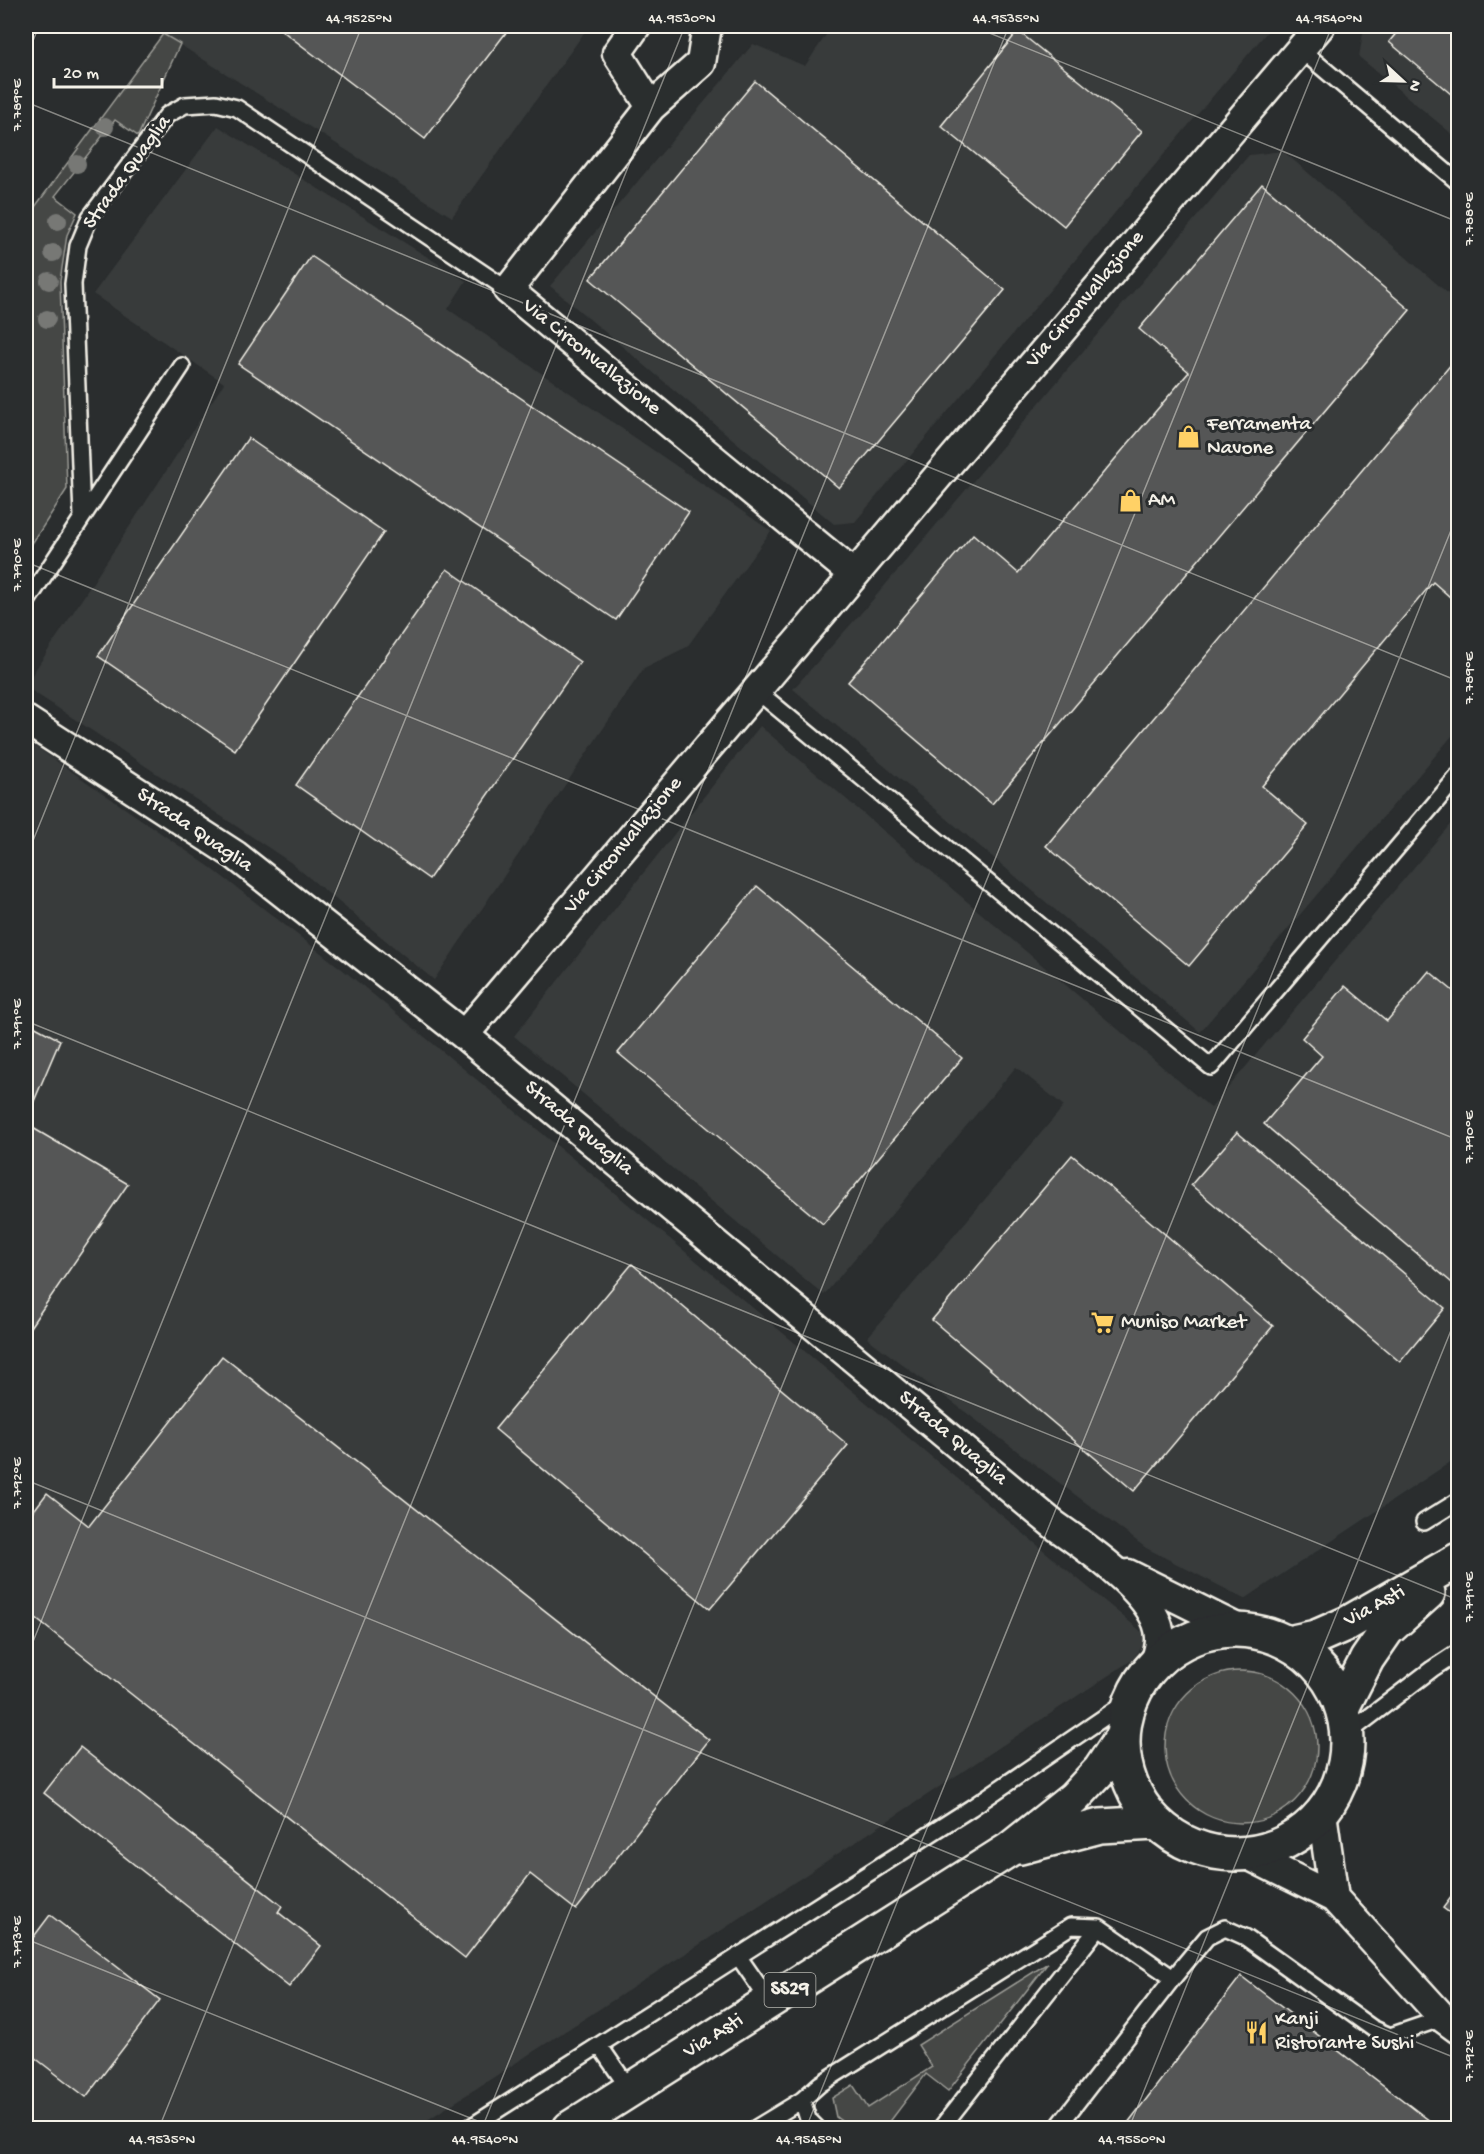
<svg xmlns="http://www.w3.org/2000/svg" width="1484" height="2154" font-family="'Gochi Hand',sans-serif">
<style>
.built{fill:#373a3a}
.green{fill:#444645;stroke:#9c9c96;stroke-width:1.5}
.building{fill:#555756;stroke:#f4f1e8;stroke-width:1.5}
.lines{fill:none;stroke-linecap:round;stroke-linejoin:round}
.service-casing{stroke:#f4f1e8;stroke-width:20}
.minor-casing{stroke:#f4f1e8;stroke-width:33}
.primary-casing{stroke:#f4f1e8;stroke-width:38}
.service{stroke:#2a2d2e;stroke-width:15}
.minor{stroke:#2a2d2e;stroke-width:28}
.primary{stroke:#2a2d2e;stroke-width:33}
.tree{fill:#777875}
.ticks{fill:none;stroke:#f4f1e8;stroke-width:1.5;stroke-opacity:0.45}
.labels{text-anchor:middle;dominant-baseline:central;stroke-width:6;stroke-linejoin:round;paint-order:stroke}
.shield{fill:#2a2d2e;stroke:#b7b6b0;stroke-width:1.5}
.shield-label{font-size:20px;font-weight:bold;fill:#f4f1e8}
.street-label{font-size:21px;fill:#f4f1e8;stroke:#2a2d2e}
.poi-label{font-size:21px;fill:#f4f1e8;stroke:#2a2d2e;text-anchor:start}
.neatline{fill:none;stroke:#f4f1e8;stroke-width:2}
.ticks-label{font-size:15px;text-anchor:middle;fill:#f4f1e8}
</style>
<rect width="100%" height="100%" fill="#2a2d2e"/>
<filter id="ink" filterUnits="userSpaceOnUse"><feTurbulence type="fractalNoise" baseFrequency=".0167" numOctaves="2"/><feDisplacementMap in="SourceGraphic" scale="12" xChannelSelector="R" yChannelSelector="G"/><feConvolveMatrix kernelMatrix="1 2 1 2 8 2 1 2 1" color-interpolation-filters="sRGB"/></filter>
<g filter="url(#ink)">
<!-- built -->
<path class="built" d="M169,26H589L452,217L163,34Z
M814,26H1272L855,522L834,524L550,286L753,44L805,66L826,35Z
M1364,26H1458V139L1359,57Z
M218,126L466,281L448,309L771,531L687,647L644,668L434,980L290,862L26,687V684L224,383L93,294Z
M1283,151L1458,302V729L1200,1032L793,689L870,603L1249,155Z
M760,726L1211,1108L1458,815V1457L1245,1599L1146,1548L867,1338L1064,1106L1016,1067L824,1295L514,1036Z
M26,740L210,867L347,973L616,1194L1149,1638L1132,1660L722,1930L415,2128H26Z"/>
<!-- green -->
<path class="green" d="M163,34L180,44L138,136L115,120L55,196L77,213L67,235L60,281L67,489L26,553V219Z
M1165 1747a76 76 0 1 1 152 0a76 76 0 1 1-152 0Z
M1048,1963L948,2091L926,2074L885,2128H851L836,2117L832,2098L853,2085L868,2108L932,2067L918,2045Z"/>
<!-- building -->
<path class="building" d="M276,26H511L425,139Z
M1402,26H1458V100L1389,42Z
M1018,31L1142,131L1064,226L941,126Z
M755,81L1005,290L839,488L590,279Z
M1262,184L1410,310L992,804L848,682L973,534L1018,573L1189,372L1139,329Z
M311,256L689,512L616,620L238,364Z
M1458,356V604L1433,582L1262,786L1308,825L1189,966L1046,846Z
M248,438L384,532L235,750L98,656Z
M447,569L580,662L429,879L296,785Z
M757,886L962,1058L823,1224L618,1053Z
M1429,971L1458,995V1288L1264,1124L1322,1056L1302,1038L1345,986L1387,1021Z
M26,1022L60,1040L26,1120Z
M26,1124L128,1184L26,1333Z
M1237,1132L1445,1308L1400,1362L1191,1185Z
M1072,1155L1273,1326L1134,1491L932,1320Z
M632,1264L848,1445L710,1609L495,1429Z
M222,1356L709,1740L576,1910L530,1874L465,1958L26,1611V1521L47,1493L89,1526Z
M80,1747L282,1906L278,1912L321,1946L289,1987L44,1793Z
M1458,1888V1919L1443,1908Z
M50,1915L160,2000L86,2097L26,2051V1947Z
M1241,1976L1439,2128H1124Z"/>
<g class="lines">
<defs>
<path id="service" d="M1300,49L1458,182
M82,517L73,284L78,246L90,217L167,115L185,105L216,103L237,108L508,290
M26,603L182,366
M756,690L1211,1067L1458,776
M1424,1522L1458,1501
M1347,1734L1432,1669L1458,1652
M738,1956L770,2002
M599,2045L630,2090
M802,2100L808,2119L817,2128
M469,2128L971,1808L1131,1699
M756,2128L802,2100L820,2084L1071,1926L1099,1927L1173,1978
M941,2128L1099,1927
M1057,2128L1173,1978L1207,1937L1225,1928L1245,1937L1372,2028L1390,2036L1443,2018"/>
<path id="minor" d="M636,26L617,53L651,107L701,63L707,26
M651,107L508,290L853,574
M26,720L235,855L464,1035L1053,1524C1084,1546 1162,1597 1160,1640C1160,1648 1157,1656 1155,1663
M464,1035L1320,26
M1128,1574L1241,1630
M1322,1813L1334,1898
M1246,1854L1334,1898L1443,2018L1458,2029"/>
<path id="primary" d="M1123 1742a112 112 0 1 1 224 0a112 112 0 1 1-224 0Z
M1288,1643L1316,1637L1348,1623L1458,1560
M1342,1708L1367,1659L1387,1630L1428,1593
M1020,1847L1100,1826L1156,1823
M570,2128L1010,1849L1074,1798L1100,1770L1122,1737"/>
</defs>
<!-- service casing -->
<use href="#service" class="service-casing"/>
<!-- minor casing -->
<use href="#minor" class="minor-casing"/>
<!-- primary casing -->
<use href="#primary" class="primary-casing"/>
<!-- service -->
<use href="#service" class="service"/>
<!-- minor -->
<use href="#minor" class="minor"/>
<!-- primary -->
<use href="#primary" class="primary"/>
</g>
<!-- trees -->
<g class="tree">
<circle cx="105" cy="127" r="9"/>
<circle cx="77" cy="164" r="9"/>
<circle cx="58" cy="221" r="9"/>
<circle cx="53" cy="253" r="9"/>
<circle cx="49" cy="281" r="9"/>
<circle cx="47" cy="319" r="9"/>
</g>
</g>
<!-- ticks -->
<path class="ticks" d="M972,26L1458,222M26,58L39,26M26,102L1458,681M26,562L1458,1140M26,858L362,26M26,1021L1458,1600M26,1480L1458,2059M26,1659L685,26M26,1939L495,2128M159,2128L1009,26M482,2128L1332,26M806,2128L1458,513M1129,2128L1458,1313M1452,2128L1458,2113"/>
<!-- icons -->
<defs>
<symbol id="shop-bare" viewBox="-9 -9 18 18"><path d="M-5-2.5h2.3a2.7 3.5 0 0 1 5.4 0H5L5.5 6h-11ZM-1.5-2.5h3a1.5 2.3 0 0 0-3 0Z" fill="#ffd166" stroke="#2a2d2e" stroke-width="2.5" paint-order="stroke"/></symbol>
<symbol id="supermarket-bare" viewBox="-9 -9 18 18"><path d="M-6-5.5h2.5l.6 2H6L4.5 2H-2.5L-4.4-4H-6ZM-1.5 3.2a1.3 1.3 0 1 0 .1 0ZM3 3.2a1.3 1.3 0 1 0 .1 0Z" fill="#ffd166" stroke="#2a2d2e" stroke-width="2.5" paint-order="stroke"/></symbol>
<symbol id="restaurant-bare" viewBox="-9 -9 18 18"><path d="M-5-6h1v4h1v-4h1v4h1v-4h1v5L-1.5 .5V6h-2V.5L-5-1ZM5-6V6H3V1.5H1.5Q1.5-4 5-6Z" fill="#ffd166" stroke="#2a2d2e" stroke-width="2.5" paint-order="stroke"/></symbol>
</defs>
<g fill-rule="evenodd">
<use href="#shop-bare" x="1172" y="420" width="33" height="33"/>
<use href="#shop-bare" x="1114" y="484" width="33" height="33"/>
<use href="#supermarket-bare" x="1086" y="1306" width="33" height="33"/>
<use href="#restaurant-bare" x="1240" y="2016" width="33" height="33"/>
</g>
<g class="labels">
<!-- shield labels -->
<rect class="shield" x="764.5" y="1973" width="51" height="34" rx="4.5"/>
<g class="shield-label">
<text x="790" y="1990">SS29</text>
</g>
<!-- street labels -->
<g class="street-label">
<text transform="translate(128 173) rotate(-54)">Strada Quaglia</text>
<text transform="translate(1086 300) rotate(-50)">Via Circonvallazione</text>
<text transform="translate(591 358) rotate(39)">Via Circonvallazione</text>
<text transform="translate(194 831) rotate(34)">Strada Quaglia</text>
<text transform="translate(624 846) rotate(-50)">Via Circonvallazione</text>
<text transform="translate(578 1129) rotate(40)">Strada Quaglia</text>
<text transform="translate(952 1439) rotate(40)">Strada Quaglia</text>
<text transform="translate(1375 1607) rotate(-29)">Via Asti</text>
<text transform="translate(714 2037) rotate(-32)">Via Asti</text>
</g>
<!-- poi labels -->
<g class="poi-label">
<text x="1207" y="425">Ferramenta<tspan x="1207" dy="24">Navone</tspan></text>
<text x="1148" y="501">AM</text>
<text x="1121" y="1323">Muniso Market</text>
<text x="1275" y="2020">Kanji<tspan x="1275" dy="24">Ristorante Sushi</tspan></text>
</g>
</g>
<!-- margin -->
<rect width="1484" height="2154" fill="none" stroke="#2a2d2e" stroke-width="66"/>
<!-- north arrow -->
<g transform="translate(1403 81) rotate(112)" stroke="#2a2d2e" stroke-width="4.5" paint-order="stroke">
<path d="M0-4.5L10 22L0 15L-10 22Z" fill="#f4f1e8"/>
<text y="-9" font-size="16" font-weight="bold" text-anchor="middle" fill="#f4f1e8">N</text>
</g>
<!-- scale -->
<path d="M54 78v9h108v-9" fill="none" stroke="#f4f1e8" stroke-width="3"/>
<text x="63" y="78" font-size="18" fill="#f4f1e8" stroke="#2a2d2e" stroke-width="4.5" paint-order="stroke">20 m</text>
<rect x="33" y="33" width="1418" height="2088" class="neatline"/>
<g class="ticks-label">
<text x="359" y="22">44.9525°N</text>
<text x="682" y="22">44.9530°N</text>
<text x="1006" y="22">44.9535°N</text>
<text x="1329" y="22">44.9540°N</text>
<text transform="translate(16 105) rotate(-90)" y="5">7.789°E</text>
<text transform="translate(1468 219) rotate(-90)" y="5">7.788°E</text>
<text transform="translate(16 565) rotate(-90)" y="5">7.790°E</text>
<text transform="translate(1468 678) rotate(-90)" y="5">7.789°E</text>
<text transform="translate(16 1024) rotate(-90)" y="5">7.791°E</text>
<text transform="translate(1468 1137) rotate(-90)" y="5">7.790°E</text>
<text transform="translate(16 1483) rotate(-90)" y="5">7.792°E</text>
<text transform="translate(1468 1597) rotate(-90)" y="5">7.791°E</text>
<text transform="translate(16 1942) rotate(-90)" y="5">7.793°E</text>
<text transform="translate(1468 2056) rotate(-90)" y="5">7.792°E</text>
<text x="162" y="2143">44.9535°N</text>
<text x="485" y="2143">44.9540°N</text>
<text x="809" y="2143">44.9545°N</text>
<text x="1132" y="2143">44.9550°N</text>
</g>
</svg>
